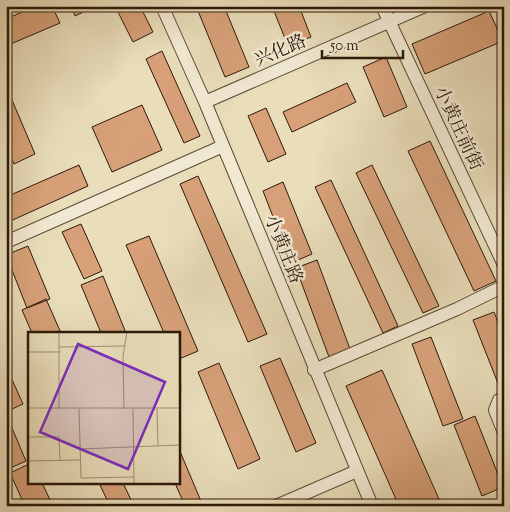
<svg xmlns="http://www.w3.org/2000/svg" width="510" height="512" font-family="'Sorts Mill Goudy','Noto Serif SC',serif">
	<rect width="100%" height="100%" fill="#e9ddba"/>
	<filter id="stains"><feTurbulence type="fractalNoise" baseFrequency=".004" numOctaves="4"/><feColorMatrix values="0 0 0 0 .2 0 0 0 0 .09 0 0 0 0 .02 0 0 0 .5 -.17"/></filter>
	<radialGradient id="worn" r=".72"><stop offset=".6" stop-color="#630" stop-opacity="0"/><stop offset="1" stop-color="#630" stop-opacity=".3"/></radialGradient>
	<!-- building -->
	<path fill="#d7a078" stroke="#2c1909" d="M36,6H52L60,23L6,46V19Z
		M71,6H96L75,16Z
		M115,6H140L153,32L133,42Z
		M196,6H224L249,67L225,77Z
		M272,6H299L311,37L288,46Z
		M489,11L503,41L425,74L412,44Z
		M162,51L200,136L184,143L146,59Z
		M386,57L407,107L384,117L363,67Z
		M347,83L356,102L292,132L283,112Z
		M6,86L35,154L14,164L6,145Z
		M142,105L162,150L112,172L92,127Z
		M266,108L286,154L268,162L248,116Z
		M430,141L496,281L474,291L408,151Z
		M79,165L88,186L6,223V197Z
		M372,165L439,306L423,313L356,173Z
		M198,176L267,334L248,342L180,184Z
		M331,180L398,326L383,333L315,187Z
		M283,182L312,254L291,263L263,191Z
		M81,224L102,271L84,279L62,232Z
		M149,236L198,351L179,359V333H164L126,245Z
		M28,246L50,299L27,308L6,255Z
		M317,260L350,349L329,357L296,268Z
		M103,276L126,333H101L81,285Z
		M46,299L61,333H32L22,310Z
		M494,312L504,337V390L501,391L473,320Z
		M431,337L463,419L443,426L412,344Z
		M280,358L316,443L296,452L260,366Z
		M219,363L260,459L238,469L198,372Z
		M6,366L23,404L10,410L6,402Z
		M382,370L442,506H399L346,386Z
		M6,414L26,461L6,470Z
		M475,416L503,487L482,496L454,425Z
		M179,449L203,506H185L175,483H179Z
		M29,464V483H42L53,506H25L10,473Z
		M99,483H123L134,506H110Z"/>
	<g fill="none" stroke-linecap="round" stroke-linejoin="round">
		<!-- street casing -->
		<g stroke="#5b4a35" stroke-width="14">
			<path id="street" d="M162,6L205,102L372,506
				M382,6L504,265
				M205,102L425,6
				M6,242L223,146
				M314,370L457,309L504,286
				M504,398L499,400L495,410L504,433
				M6,503L7,506
				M276,506L357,471"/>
		</g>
		<!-- street -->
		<use href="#street" stroke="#f1e9d2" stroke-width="12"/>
	</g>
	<g text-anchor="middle" stroke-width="5" stroke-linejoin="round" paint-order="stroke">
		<!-- street labels -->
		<g font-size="18" fill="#2c1909" stroke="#f1e9d2">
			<text transform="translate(280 50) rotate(-23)" y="6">兴化路</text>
			<text transform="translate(459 128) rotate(65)" y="6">小黄庄前街</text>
			<text transform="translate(284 249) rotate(68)" y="6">小黄庄路</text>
		</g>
	</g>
	<!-- overview -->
	<g transform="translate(28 332)">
		<rect width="152" height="152" fill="#e9ddba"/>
		<path fill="none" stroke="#9d8f73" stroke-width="1" d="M151,0L153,60M31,15L97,14M0,20H33M0,76H153M31,77V0M51,77L53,146L106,145M96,77L95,24L99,0M105,77L106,152M129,77L130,114M0,105H31L32,128M52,117L153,113M0,129L52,128"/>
		<path fill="#7b2cbf" fill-opacity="0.15" stroke="#7b2cbf" stroke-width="2.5" d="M50,12L137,50L100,137L12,100Z"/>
		<rect width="152" height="152" fill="none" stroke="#2c1909" stroke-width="2.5"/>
	</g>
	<!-- margin -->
	<rect width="510" height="512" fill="none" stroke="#e9ddba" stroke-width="25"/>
	<rect x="8" y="8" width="495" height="497" fill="none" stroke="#2c1909" stroke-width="2.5"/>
	<rect x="12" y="12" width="485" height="487" fill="none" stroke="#2c1909"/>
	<!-- scale -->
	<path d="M322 50v8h81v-8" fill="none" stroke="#2c1909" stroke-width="2.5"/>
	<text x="330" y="50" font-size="15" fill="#2c1909" stroke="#f1e9d2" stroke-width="4" paint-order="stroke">50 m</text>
	<rect width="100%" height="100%" filter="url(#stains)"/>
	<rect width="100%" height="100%" fill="url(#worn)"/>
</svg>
